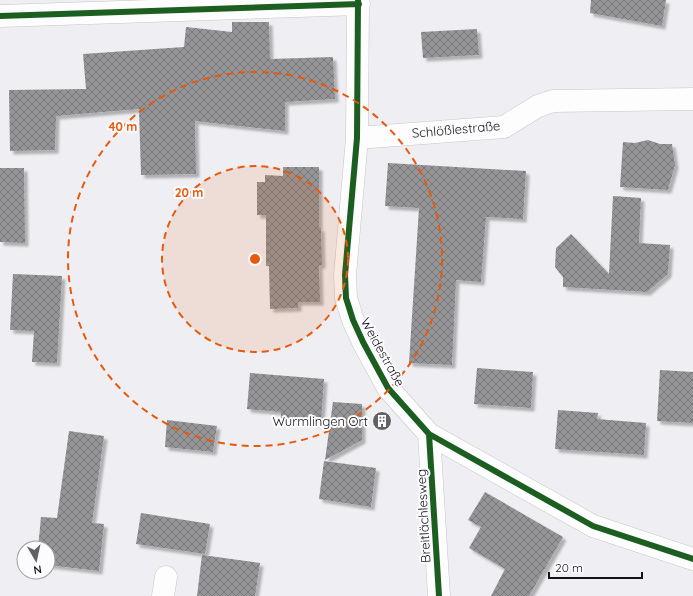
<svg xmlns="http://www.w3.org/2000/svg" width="693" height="596" font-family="Quicksand,sans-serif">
	<defs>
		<pattern id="building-cross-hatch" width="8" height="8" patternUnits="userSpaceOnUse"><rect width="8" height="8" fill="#959597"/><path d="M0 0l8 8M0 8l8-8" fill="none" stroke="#78787a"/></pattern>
		<filter id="shadow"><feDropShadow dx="3.5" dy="3.5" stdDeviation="1" flood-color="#0004"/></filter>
	</defs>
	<rect width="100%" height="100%" fill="#efeff3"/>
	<!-- building -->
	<path fill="url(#building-cross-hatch)" filter="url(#shadow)" d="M591,0H666L662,26L590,13Z
		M232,22H269L270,59L333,57L335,99L285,102V131L195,121L196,174L141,175L139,109L56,116L55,150L10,151L9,90L86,89L83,54L184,47L186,27L232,32Z
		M477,29L479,55L423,58L421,32Z
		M648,140L660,144H672L675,165L668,190L620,187L623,142L635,143Z
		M388,163L526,171L523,219L486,217L481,282L456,280L452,365L409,363L419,208L385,206Z
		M283,167H319V228H321L322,265H319L320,302H298V308L270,309L269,266H266V215H257V182H265V175L283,176Z
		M0,168H24L25,243L0,242Z
		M613,196L641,198L639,243L670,245L668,274L647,292L563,287V277L555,267L556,248L571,234L609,274Z
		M13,274L62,276L57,363L32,362L34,331L10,330Z
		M477,368L533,372L531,408L474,404Z
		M660,370L693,372V423L657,421Z
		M250,373L324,379L321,424L281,420V412L247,409Z
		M333,402L362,404V440L325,460Z
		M558,410L598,413L597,419L646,423L644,455L555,449Z
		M167,420L217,426L213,452L165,447Z
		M69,431L104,436L92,523L104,524L99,571L48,565V548H38L41,517L57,518Z
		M324,461L376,468L371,507L319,499Z
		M485,492L563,537L529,596H491L505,569L469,548L481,527L468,520Z
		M141,513L210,524L205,554L136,544Z
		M202,555L260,563L255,596H197Z"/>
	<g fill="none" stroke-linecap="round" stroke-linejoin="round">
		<!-- minor casing -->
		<g stroke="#c6c6c9" stroke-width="23">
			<path id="minor" d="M358,0L357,138L345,275L346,298L353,320L363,342L388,388L429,434L593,526L693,559
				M0,16L359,4
				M357,138L504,127L538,106L553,101L693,99
				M429,434L439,596
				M163,596L166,577"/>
		</g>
		<!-- minor -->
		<use href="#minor" stroke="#fdfdfd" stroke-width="22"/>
		<!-- cycleway casing -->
		<g stroke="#fcfbfe" stroke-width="8">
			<path id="cycleway" d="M358,0L357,138L345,275L346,298L353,320L363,342L388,388L429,434L593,526L693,559
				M0,16L359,4
				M429,434L439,596"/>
		</g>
		<!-- cycleway -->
		<use href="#cycleway" stroke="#1b5e20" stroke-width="6"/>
	</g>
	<!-- distance rings -->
	<circle cx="255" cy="259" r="93" fill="#e8590c" fill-opacity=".12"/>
	<g fill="none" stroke="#e8590c" stroke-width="2" stroke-dasharray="7 5">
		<circle cx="255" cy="259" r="93"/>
		<circle cx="255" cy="259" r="187"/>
	</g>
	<!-- icons -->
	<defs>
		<g id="building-disc" transform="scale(1)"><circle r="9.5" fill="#616163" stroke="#fcfbfe"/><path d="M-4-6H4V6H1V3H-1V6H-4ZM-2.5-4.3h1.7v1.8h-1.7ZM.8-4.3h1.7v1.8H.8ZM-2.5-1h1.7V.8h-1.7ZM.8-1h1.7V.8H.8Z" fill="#fff"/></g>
	</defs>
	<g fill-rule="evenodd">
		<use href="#building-disc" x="382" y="421"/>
	</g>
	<g text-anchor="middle" stroke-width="4" stroke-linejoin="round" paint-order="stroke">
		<!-- street labels -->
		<g font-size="13" fill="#141416" stroke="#fcfbfe">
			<text transform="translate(456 129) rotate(-5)" y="5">Schlößlestraße</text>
			<text transform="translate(383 352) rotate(61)" y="5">Weidestraße</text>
			<text transform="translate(423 516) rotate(-93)" y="5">Breitlächlesweg</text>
		</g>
		<!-- poi labels -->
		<g font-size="13" fill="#141416" stroke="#fcfbfe" text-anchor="end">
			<text x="368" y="426">Wurmlingen Ort</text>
		</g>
	</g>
	<circle cx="255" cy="259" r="6" fill="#e8590c" stroke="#fcfbfe" stroke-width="2"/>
	<g font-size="12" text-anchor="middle" font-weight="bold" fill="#e8590c" stroke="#fcfbfe" stroke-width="4" stroke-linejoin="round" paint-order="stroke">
		<text x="123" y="131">40 m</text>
		<text x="189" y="197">20 m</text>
	</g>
	<!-- north arrow -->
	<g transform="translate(36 560) rotate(171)"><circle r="19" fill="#fcfbfe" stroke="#9f9fa1"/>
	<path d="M0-3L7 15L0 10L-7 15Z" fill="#616163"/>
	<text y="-6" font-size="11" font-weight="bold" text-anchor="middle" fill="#141416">N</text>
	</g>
	<!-- scale -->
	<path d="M549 572v6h93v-6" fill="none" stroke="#141416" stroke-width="2"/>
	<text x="555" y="572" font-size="12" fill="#141416" stroke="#fcfbfe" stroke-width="3" paint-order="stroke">20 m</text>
</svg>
